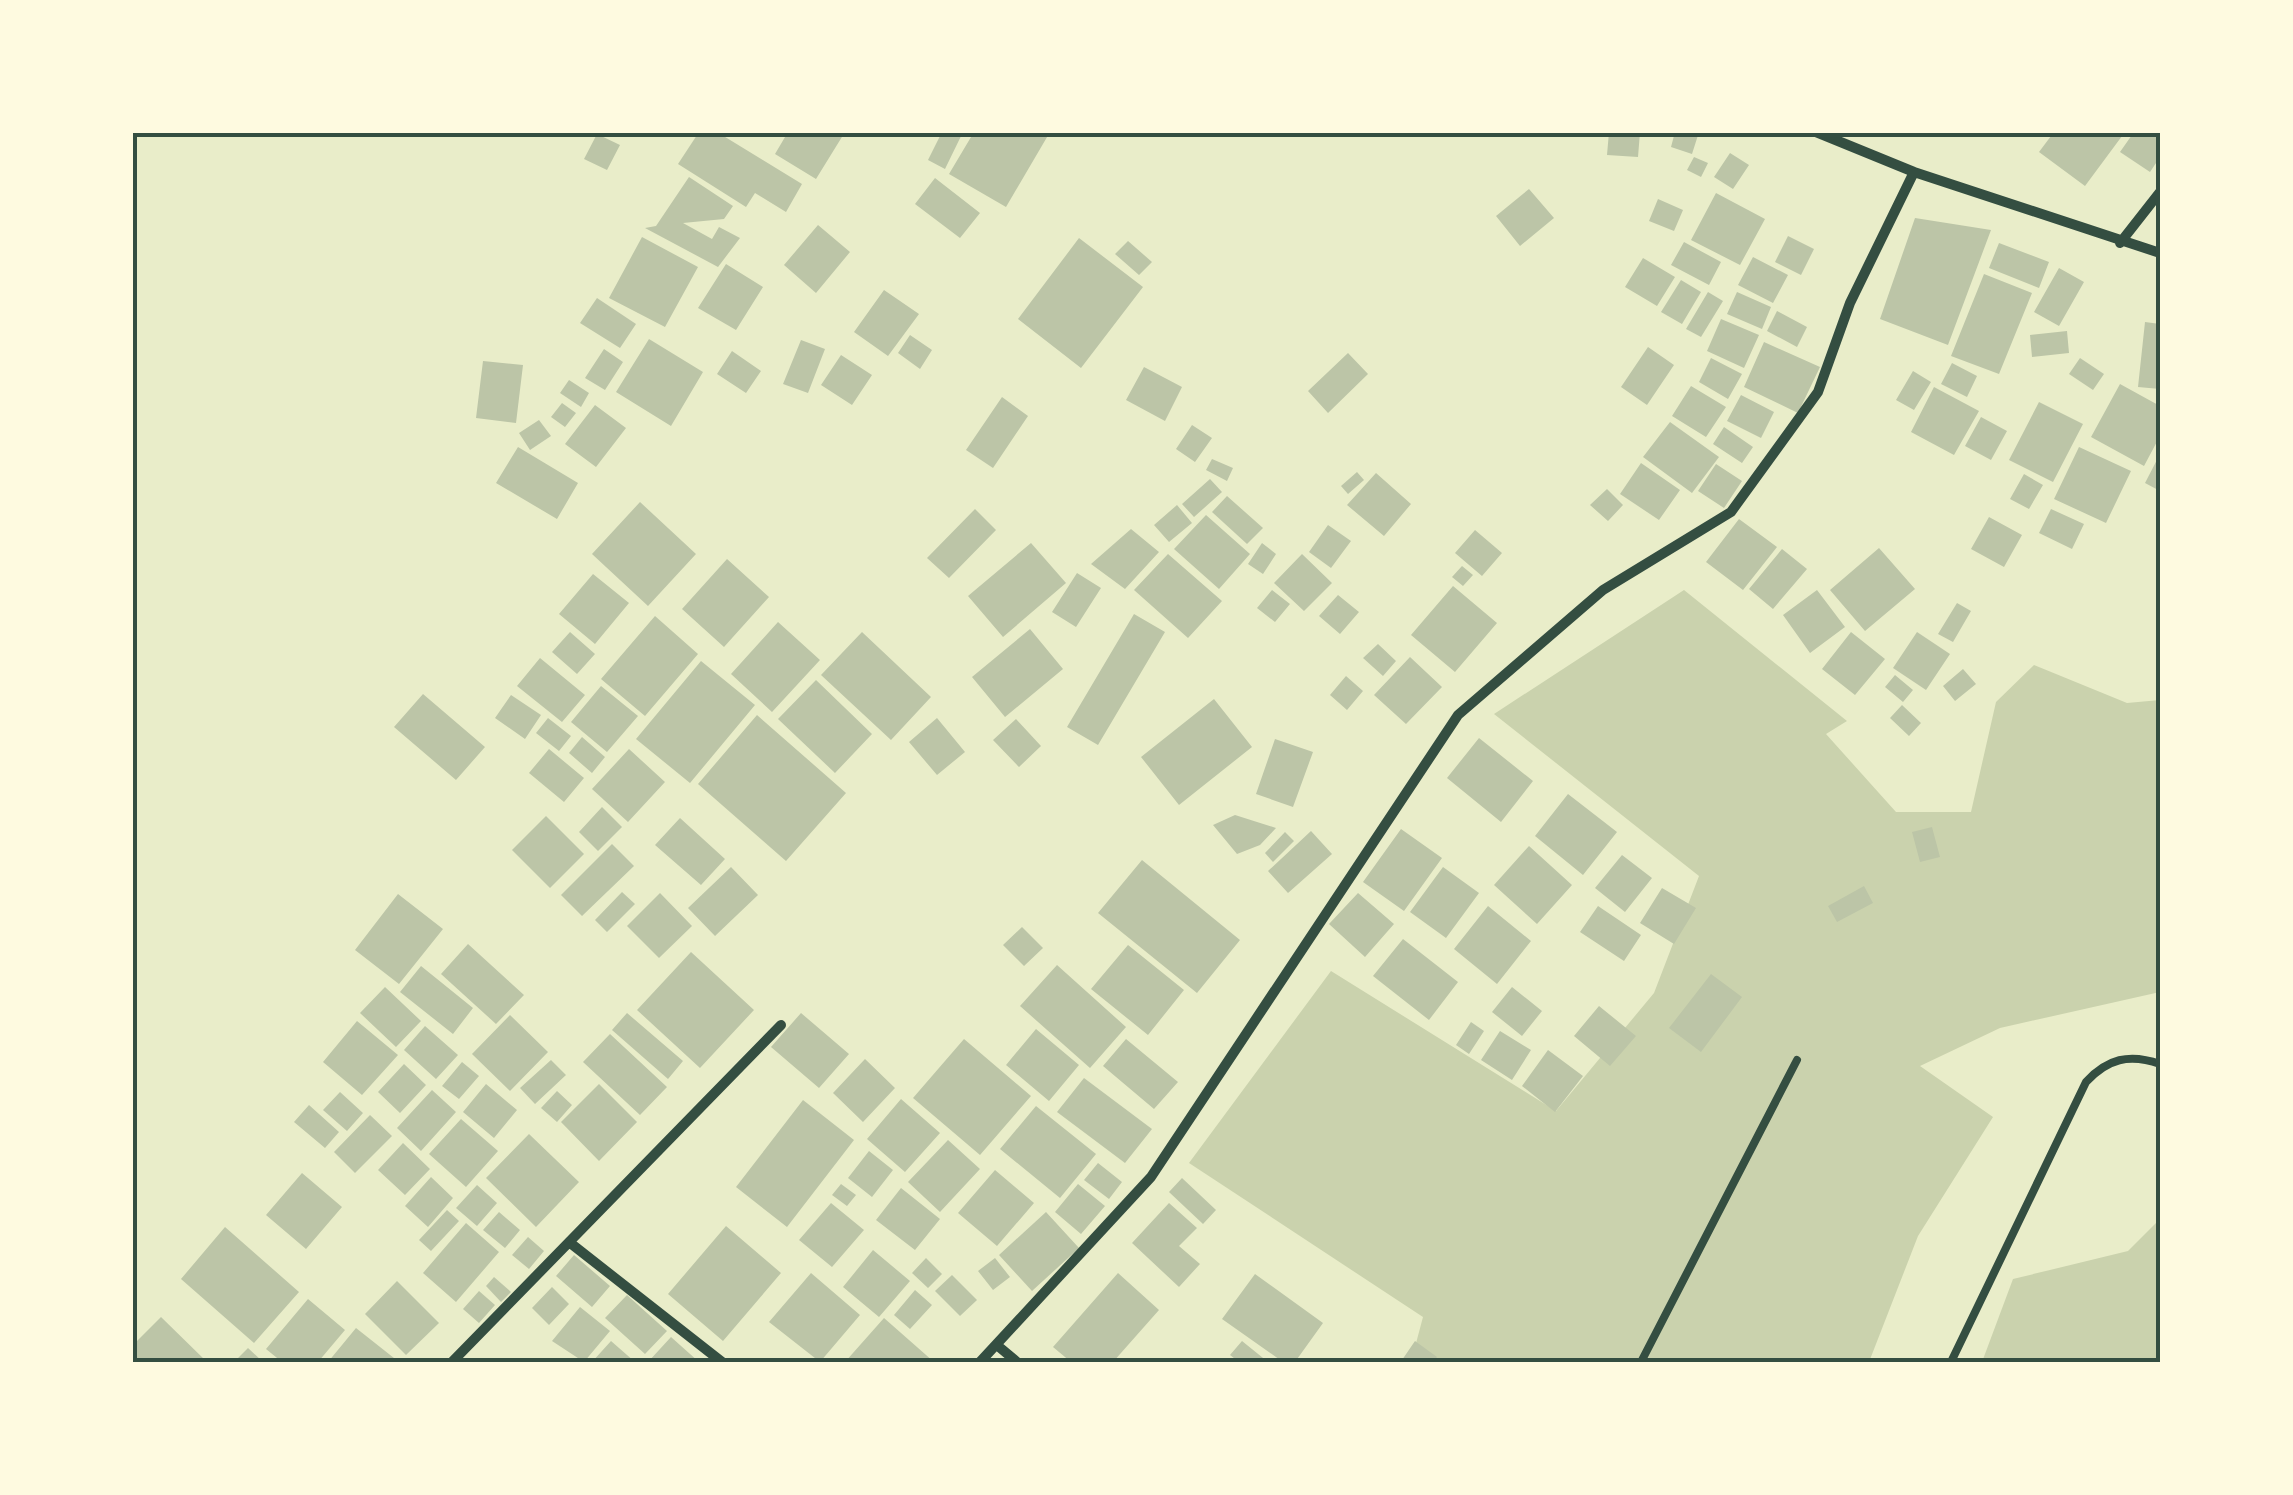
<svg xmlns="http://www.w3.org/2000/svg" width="2293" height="1495" font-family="Rubik,sans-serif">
	<rect width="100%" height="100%" fill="#e9edc9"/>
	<!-- green -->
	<path fill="#cad2ad" d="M1684,590L1847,721L1826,734L1896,812H1971L1996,702L2034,665L2127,703L2160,700V992L2000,1028L1920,1066L1993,1117L1918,1236L1869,1362H1411L1423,1317L1189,1163L1331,971L1556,1111L1654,993L1699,876L1494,714Z
		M2160,1219V1362H1982L2013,1279L2128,1251Z"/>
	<!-- building -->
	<path fill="#bcc5a7" d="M699,132H717L802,184L786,212L755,193L746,207L678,164Z
		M788,132H845L816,179L775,154Z
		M942,132H963L945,169L928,160Z
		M974,132H1050L1006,207L949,174Z
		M1609,132H1640L1638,157L1607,155Z
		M1675,132H1699L1692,154L1671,147Z
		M2054,132H2125L2085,186L2039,152Z
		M2134,132H2160V157L2150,172L2120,152Z
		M597,134L620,145L607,170L584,159Z
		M1730,153L1749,165L1733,189L1714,177Z
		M1694,157L1708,163L1701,177L1687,170Z
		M689,177L733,206L724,219L683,223L712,239L719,227L740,238L718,267L645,228L656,226Z
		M935,178L980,213L960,238L915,204Z
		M1529,189L1554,218L1520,246L1496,216Z
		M1716,193L1765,219L1740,265L1691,240Z
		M1658,199L1683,210L1674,231L1649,221Z
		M1915,218L1991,230L1948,345L1880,319Z
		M818,225L850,252L816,293L784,265Z
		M1788,236L1814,249L1801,275L1775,262Z
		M642,237L698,267L665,327L609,298Z
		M1079,238L1143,287L1081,368L1018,319Z
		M1128,241L1152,262L1139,275L1115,254Z
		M1684,242L1721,262L1709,285L1671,265Z
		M1999,243L2049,262L2039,288L1989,268Z
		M1753,257L1788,275L1773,303L1738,285Z
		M1643,258L1675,277L1657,306L1625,287Z
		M726,264L763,287L736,330L698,308Z
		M2059,268L2084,282L2059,326L2034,312Z
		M1984,274L2032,293L1999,374L1951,356Z
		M1681,280L1701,292L1682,324L1661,312Z
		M884,290L919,314L888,356L854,332Z
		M1708,292L1723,301L1701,337L1686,329Z
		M1737,292L1771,307L1762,329L1727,314Z
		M597,298L636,324L620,348L580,323Z
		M1777,311L1807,327L1797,347L1767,331Z
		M1721,319L1759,335L1744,368L1707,351Z
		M2145,322L2160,324V389L2138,387Z
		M2067,331L2069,353L2032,357L2030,335Z
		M910,335L932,350L920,369L898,353Z
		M649,339L703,372L671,426L616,392Z
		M801,340L825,349L808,393L783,384Z
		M1764,342L1820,367L1798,413L1744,387Z
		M1648,347L1674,365L1647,405L1621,387Z
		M604,349L623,362L605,390L585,378Z
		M732,351L761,371L746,393L717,374Z
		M1348,353L1368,374L1328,413L1308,391Z
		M841,355L872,375L852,405L821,385Z
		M1711,358L1742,374L1728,399L1699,382Z
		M2080,358L2104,374L2093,390L2069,374Z
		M483,361L523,365L516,423L476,418Z
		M1952,363L1977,376L1967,397L1941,384Z
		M1144,367L1182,387L1165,421L1126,400Z
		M1913,371L1931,382L1914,410L1896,400Z
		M569,380L589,393L581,407L560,393Z
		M2120,384L2160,406V436L2144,466L2091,437Z
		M1691,386L1726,407L1706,437L1672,416Z
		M1934,387L1979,411L1954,455L1911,432Z
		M1741,395L1774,412L1761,438L1727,421Z
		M1002,397L1028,416L993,468L966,450Z
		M2039,402L2083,424L2053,482L2009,460Z
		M562,403L576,413L565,427L551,417Z
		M595,405L626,428L596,467L565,444Z
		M1981,417L2007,431L1991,460L1965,446Z
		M539,420L551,436L530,450L519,433Z
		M1670,422L1719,457L1692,493L1643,457Z
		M1192,425L1212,438L1195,462L1176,449Z
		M1724,427L1753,447L1742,463L1713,444Z
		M518,447L578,483L557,519L496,483Z
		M2079,447L2131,471L2106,523L2054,499Z
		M2160,454V491L2145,483Z
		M1212,459L1233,468L1227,481L1206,470Z
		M1641,463L1680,490L1659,520L1620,494Z
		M1716,464L1742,481L1724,508L1698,491Z
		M1357,472L1364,480L1348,494L1341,486Z
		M1376,473L1411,504L1384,536L1347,505Z
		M2024,474L2043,485L2029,509L2010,499Z
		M1210,479L1222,492L1194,517L1182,504Z
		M1607,489L1623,505L1608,521L1590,505Z
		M1227,496L1263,528L1247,544L1212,512Z
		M640,502L696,554L648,606L592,554Z
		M1177,505L1192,523L1169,542L1154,525Z
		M975,509L996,530L949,578L927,558Z
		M2051,509L2084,524L2072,549L2039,533Z
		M1206,515L1250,554L1219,589L1174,549Z
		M1989,517L2022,535L2004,567L1971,549Z
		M1739,519L1777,547L1743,590L1706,562Z
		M1328,525L1351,541L1331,568L1309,552Z
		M1131,529L1159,552L1125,589L1091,564Z
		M1475,530L1502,553L1482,576L1455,553Z
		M1031,543L1066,583L1003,637L968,596Z
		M1262,543L1276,554L1263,574L1248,564Z
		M1879,548L1915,589L1865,631L1830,590Z
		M1782,549L1807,569L1773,609L1749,589Z
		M1168,554L1222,601L1188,638L1134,590Z
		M1302,554L1332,583L1304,611L1274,583Z
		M727,559L769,597L724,647L682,609Z
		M1462,566L1473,575L1463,586L1452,577Z
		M1077,573L1101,588L1076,627L1052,612Z
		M593,574L629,603L595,644L559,614Z
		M1453,586L1497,623L1455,672L1411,635Z
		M1272,590L1290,604L1275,622L1257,608Z
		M1817,590L1845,627L1810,653L1783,615Z
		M1338,595L1359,612L1340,634L1319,616Z
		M1957,603L1971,611L1953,642L1938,634Z
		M1134,614L1165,632L1098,745L1067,727Z
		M655,616L698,654L645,716L601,679Z
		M778,622L820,660L772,712L731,674Z
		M1030,629L1063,669L1005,717L972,677Z
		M570,632L595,654L577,674L552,652Z
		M862,632L931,697L891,740L821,675Z
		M1851,632L1885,659L1855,695L1822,669Z
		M1917,632L1950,654L1926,690L1893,668Z
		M1378,644L1396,661L1383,676L1363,658Z
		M1410,657L1442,687L1406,724L1374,695Z
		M540,658L585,695L562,722L517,686Z
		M701,661L755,705L690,783L636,739Z
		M1963,669L1976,684L1955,701L1943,686Z
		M1895,675L1913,690L1903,702L1885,687Z
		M1346,676L1363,691L1347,710L1330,695Z
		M816,680L872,734L835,773L778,719Z
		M601,686L638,716L607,752L571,722Z
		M423,694L485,747L456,780L394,727Z
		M511,695L541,715L525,739L495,718Z
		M1214,699L1252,747L1179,805L1141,757Z
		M1902,705L1921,723L1909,736L1890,718Z
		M757,715L846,793L786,861L698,784Z
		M548,718L571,736L559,751L536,733Z
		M937,718L965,752L937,775L909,742Z
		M1016,719L1041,746L1019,767L993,740Z
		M582,737L605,757L592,773L569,753Z
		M1479,738L1533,781L1501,822L1447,778Z
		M1275,739L1313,752L1293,807L1256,794Z
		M549,749L584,778L564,802L529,773Z
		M629,749L665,782L628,822L592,789Z
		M1568,794L1617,832L1583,875L1535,836Z
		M602,807L622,827L598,851L579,832Z
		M1235,815L1276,828L1260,845L1237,854L1213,825Z
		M546,816L584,854L550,888L512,850Z
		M680,818L725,859L701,885L655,845Z
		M1932,827L1940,857L1920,862L1912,832Z
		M1401,829L1442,858L1404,911L1363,882Z
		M1311,831L1332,854L1288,893L1268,871Z
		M1285,832L1294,841L1273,862L1265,853Z
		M612,844L634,866L582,916L561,895Z
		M1529,846L1572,885L1537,924L1494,885Z
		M1622,855L1652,878L1625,912L1595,888Z
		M1142,860L1240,940L1197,993L1098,913Z
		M731,867L758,895L715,936L688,908Z
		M1443,867L1479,893L1446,938L1410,912Z
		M1864,886L1873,903L1837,922L1828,906Z
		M1662,888L1696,908L1674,944L1640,923Z
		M622,892L635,904L607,932L595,920Z
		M660,893L692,926L659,958L627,926Z
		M1358,893L1394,924L1365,957L1329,924Z
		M398,894L443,929L399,984L355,950Z
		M1488,906L1531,941L1497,984L1454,949Z
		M1598,906L1641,935L1624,961L1580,932Z
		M1022,927L1043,948L1024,966L1003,945Z
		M1403,939L1458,982L1429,1020L1373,976Z
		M468,944L524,995L496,1024L441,974Z
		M1128,945L1184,990L1148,1035L1091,989Z
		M691,952L754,1010L700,1068L637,1010Z
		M1057,965L1126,1027L1090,1068L1020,1006Z
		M421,966L473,1008L453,1034L400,992Z
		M1711,974L1742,997L1701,1052L1669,1028Z
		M385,987L421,1021L396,1047L360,1013Z
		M1512,987L1542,1011L1522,1036L1492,1012Z
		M1599,1006L1636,1036L1610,1066L1574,1036Z
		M627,1013L683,1061L668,1079L612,1030Z
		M801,1013L849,1054L819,1088L771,1047Z
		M510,1015L548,1052L510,1091L472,1054Z
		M357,1021L398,1055L362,1095L323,1062Z
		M1471,1022L1484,1031L1469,1054L1456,1045Z
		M425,1026L458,1055L436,1079L404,1050Z
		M1036,1029L1079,1065L1049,1101L1006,1065Z
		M1500,1031L1531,1050L1512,1080L1481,1060Z
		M610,1034L667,1087L640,1115L583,1062Z
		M964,1039L1031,1096L980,1155L913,1098Z
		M1126,1039L1178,1082L1154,1109L1103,1066Z
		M1548,1050L1583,1076L1555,1112L1522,1086Z
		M865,1059L895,1088L863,1122L833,1093Z
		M551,1060L566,1075L535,1104L520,1088Z
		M462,1062L479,1076L459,1099L442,1086Z
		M404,1064L426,1085L400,1113L378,1092Z
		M1084,1078L1152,1129L1125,1163L1057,1112Z
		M486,1084L517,1110L494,1138L463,1112Z
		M599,1084L637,1122L599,1161L561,1122Z
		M432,1090L456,1112L421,1151L397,1128Z
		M557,1091L572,1105L557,1122L541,1108Z
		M340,1092L363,1113L347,1131L323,1110Z
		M901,1099L940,1133L905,1172L867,1139Z
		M803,1100L854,1140L787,1227L736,1187Z
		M309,1105L339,1132L325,1148L294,1122Z
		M1036,1106L1096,1154L1060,1198L1000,1149Z
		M370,1115L392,1136L355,1173L334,1152Z
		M461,1119L498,1151L466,1187L429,1154Z
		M529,1134L579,1182L536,1227L486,1178Z
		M948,1140L980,1169L940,1212L908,1182Z
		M403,1143L430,1169L405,1195L378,1170Z
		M869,1151L893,1170L872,1197L848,1178Z
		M1098,1163L1122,1182L1109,1199L1084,1180Z
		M995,1170L1034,1203L997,1246L958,1213Z
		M302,1173L342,1207L306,1249L266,1215Z
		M431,1177L453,1198L428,1227L405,1206Z
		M1182,1178L1216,1210L1203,1224L1169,1192Z
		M841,1184L856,1195L847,1206L832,1195Z
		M1078,1184L1105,1206L1081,1234L1055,1212Z
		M477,1185L497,1203L477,1226L456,1208Z
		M901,1188L940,1219L915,1250L876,1220Z
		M831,1203L864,1230L832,1267L799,1240Z
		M1169,1203L1197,1228L1179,1246L1200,1264L1179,1287L1132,1243Z
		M447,1210L459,1221L431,1251L419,1240Z
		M499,1212L520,1230L505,1248L483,1230Z
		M1046,1212L1079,1248L1032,1291L999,1255Z
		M466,1223L499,1252L456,1302L423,1273Z
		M726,1226L781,1273L723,1341L668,1294Z
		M225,1227L299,1292L254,1343L181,1279Z
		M528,1237L544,1251L529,1269L512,1255Z
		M873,1250L910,1281L879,1317L843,1287Z
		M574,1255L610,1286L592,1307L556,1276Z
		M926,1258L942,1274L928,1288L912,1273Z
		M995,1258L1010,1277L993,1290L978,1271Z
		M811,1273L860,1315L820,1362L769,1322Z
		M1118,1273L1159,1310L1113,1362H1071L1053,1347Z
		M1255,1274L1323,1323L1295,1362H1283L1222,1319Z
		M952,1275L977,1300L960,1316L935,1291Z
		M494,1277L511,1292L501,1302L486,1286Z
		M397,1281L439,1323L406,1355L365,1314Z
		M552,1287L569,1304L549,1325L532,1308Z
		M915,1290L932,1305L910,1329L894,1315Z
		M479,1291L495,1305L479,1323L463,1309Z
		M627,1295L667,1331L645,1354L605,1318Z
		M308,1299L345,1330L318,1362H282L266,1349Z
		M580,1307L610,1331L584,1362L552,1341Z
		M161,1317L207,1362H132V1346Z
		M884,1318L934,1362H845Z
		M356,1328L399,1362H328Z
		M671,1337L699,1362H648Z
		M611,1341L635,1362H592Z
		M1242,1341L1268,1362H1239L1230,1355Z
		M1415,1341L1437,1357L1433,1362L1402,1360Z
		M248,1348L263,1362H234Z"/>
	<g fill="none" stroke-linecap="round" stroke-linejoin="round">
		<!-- service -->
		<path stroke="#344e41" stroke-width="8" d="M1641,1362L1797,1060
			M1951,1362L2086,1082C2107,1059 2129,1053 2160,1064"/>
		<!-- minor -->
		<path stroke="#344e41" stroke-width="10" d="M1816,132L1914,172L2160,253
			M2120,243L2160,192
			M569,1242L722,1362
			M998,1346L1017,1362
			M452,1362L781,1025
			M980,1362L1151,1177L1458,715L1603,590L1731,512L1818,392L1850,303L1914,172"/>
	</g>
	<!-- border -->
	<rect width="2293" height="1495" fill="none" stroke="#fefae0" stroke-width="270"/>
	<rect x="135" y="135" width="2023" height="1225" fill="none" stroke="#344e41" stroke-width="4"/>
</svg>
